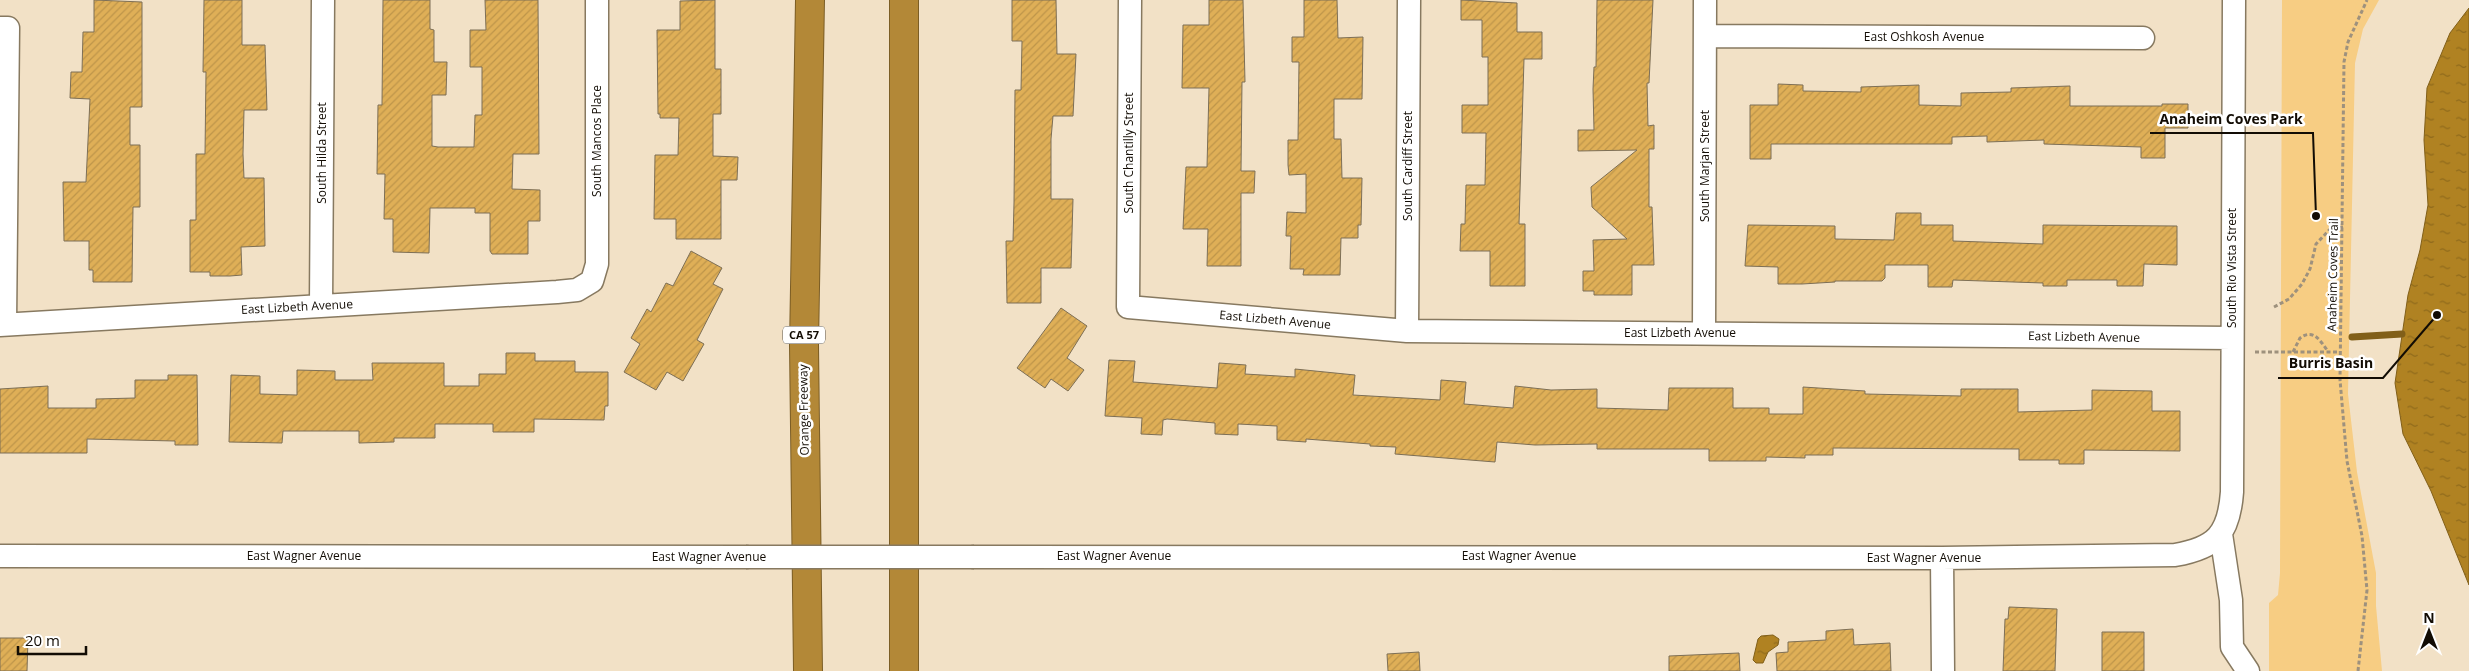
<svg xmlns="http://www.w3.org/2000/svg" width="2469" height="671" font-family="'Open Sans',sans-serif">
	<defs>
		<pattern id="water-ripples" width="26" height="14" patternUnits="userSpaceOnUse" patternTransform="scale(1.25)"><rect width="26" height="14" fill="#b08222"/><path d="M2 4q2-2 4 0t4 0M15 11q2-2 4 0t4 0" fill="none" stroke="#8e691b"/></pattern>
		<pattern id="building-hatch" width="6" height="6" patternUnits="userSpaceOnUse" patternTransform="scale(1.25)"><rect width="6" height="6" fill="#dfaf57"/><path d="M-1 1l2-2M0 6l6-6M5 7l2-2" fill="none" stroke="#be954a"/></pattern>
	</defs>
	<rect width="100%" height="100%" fill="#f2e1c6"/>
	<!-- green -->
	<path fill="#f7cd83" d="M2282,0H2379L2363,29L2355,63L2348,394L2357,472L2376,573V606L2382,671H2269V603L2278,595L2280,573Z"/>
	<!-- water -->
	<path fill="url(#water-ripples)" stroke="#815f19" d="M2469,8V585L2431,491L2403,434L2395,383L2408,295L2420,250L2428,205L2424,140L2427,88L2450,33Z
		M1773,635L1779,639L1778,645L1768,652L1763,663H1756L1753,660L1758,639L1761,636Z"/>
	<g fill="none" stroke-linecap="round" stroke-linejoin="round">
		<!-- stream -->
		<path stroke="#815f19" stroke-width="7" d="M2352,337L2402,334"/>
	</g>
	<!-- building -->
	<path fill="url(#building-hatch)" stroke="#7d6f56" d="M94,0L142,2V107H130V145H140V207H133L132,282H93V270H89V241H64L63,182H86L90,99L70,98L71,72H82L83,32H94Z
		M204,0H242V45H265L267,110H244L243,154L244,178H264L265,246L241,247L242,275L230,276H210V272H190V220H196V154H205L206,72H203Z
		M383,0H430V29L434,30V62H447L446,95H432V146L438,147H474L475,115H482V67H470V30H486L485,0H538L539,154H513L512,189L540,190V221H528V254H492L490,251V213H475V208H430L429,253L393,252V219H384L385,174H377L378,105H382Z
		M715,0V69H721V114H713V156L738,157L737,180H721V239H676V219H654L655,155H678L679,118H660V114H658L657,30H680V1Z
		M1012,0H1056L1057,54H1076L1073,116H1053L1051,139V199H1073L1071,268H1041V303H1007L1006,241H1013L1014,203L1015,90H1021L1022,41H1012Z
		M1209,0H1243L1245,82H1242L1241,171H1255L1254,193H1241V266H1207L1208,229H1183L1186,167H1207L1209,88H1182L1183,25H1209Z
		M1304,0H1337L1338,38L1363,37L1362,99H1334V139H1341L1342,178H1362L1361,225H1358V238H1341L1340,275H1303L1304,269H1290L1291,236H1286L1287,212L1306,213V174L1289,175L1288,165V140H1298L1299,62H1292V37H1304Z
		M1461,0L1517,3V32H1542V59H1524L1519,224H1525V286H1490V251H1460L1461,224H1465L1466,185H1485L1486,133H1462V105H1488V57H1482V20H1461Z
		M1597,0H1653L1649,83H1647L1648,126L1654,125V149H1649V207H1652L1654,265H1632V295H1594V291H1583V271H1594L1593,240L1627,239L1592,207L1591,187L1637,150L1578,151V130H1594L1593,89L1594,67H1596Z
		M1778,84L1803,85V91L1861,92V87L1919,85V105L1961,106V93L2011,92V88L2070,86V106H2162V104H2188V128H2165V158H2141V147L2044,144V140L1987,142V136L1952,137V144H1771V159H1750V105H1778Z
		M1896,213H1921V225H1953V241L2043,244V225L2177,226V265L2144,264L2143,286H2117V280H2067V286H2043V283L1953,280L1952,287H1928V265H1885V278L1882,281H1835V282L1802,284H1778V267L1745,266L1748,225L1835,226V239L1894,240Z
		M691,251L722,268L713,284L723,289L697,340L704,344L683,381L667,372L656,390L624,372L640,344L631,338L647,309L651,312L666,283L673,286Z
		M1061,308L1087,326L1067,358L1084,370L1068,391L1051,379L1045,388L1017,368Z
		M506,353H535V361H575V372H608V406H605L604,420L534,419V432H493V424H435V438H394V442L359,443V431H283L282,443L229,442L231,375L260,376V394L297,395V370L335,371V380H373L372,363H444V386H479V374H506Z
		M1109,360L1135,361L1133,382L1217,388L1219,363L1246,365L1245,374L1295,377V369L1355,375L1353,395L1440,400L1441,380L1466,382L1464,404L1513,408L1515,386L1551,390L1597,389V408L1668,410L1669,388H1733V408H1769V414H1803V387L1865,391V394L1961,396V389H2018V412L2092,410V390L2152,391V411H2180V451L2084,450V464H2059V460H2019V449L1833,448V455H1805V458L1766,457V461H1709V449H1597V444L1535,445L1497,442L1495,462L1395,454L1396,447L1370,446V444L1306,439V442L1277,440V426L1238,424V435L1215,434V423L1167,419L1163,420L1162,435L1141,434L1142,418L1105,416Z
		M168,375H197L198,445H175V441L87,439V453H0V389L48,386V408H96V399L135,398V380H168Z
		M2009,607L2057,609L2055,671H2003L2005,619H2008Z
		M1853,629L1854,645L1890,643L1891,671H1777L1776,653L1788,652V642L1826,640V631Z
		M2102,632H2144V671H2102Z
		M0,638H28L27,671H0Z
		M1419,652L1420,671H1388L1387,654Z
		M1739,653L1740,671H1669V656Z"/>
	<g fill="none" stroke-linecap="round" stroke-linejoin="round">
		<!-- minor casing -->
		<g stroke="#877960" stroke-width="25">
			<path id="minor" d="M1130,0L1128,307L1407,331L2232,338
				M0,28H8L5,324
				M1705,36L2143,38
				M321,306L323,0
				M0,325L557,292L577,290L592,281L597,264V0
				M1407,331L1409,0
				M1704,333L1705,0
				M2221,534L2231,600L2232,647L2248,671
				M0,556L746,557
				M974,557L1942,558L2175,555C2216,548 2229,534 2232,492L2234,0
				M1942,558L1943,671"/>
		</g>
		<!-- highway casing -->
		<g stroke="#7b5d25" stroke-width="30">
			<path id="highway" d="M904,0V671
				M808,671L804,345L810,0"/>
		</g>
		<!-- path -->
		<path stroke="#9e917d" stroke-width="3" stroke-dasharray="4 2.5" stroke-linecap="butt" d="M2274,307L2289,299L2302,284L2310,269L2316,244L2331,228L2343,227
			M2255,352H2339
			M2293,352L2300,338C2314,328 2320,341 2328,351
			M2358,671L2367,590L2362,536L2347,461L2340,380L2344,62L2348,42L2367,0"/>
		<!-- minor -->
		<use href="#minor" stroke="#fff" stroke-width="22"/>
		<!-- highway -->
		<use href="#highway" stroke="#b38837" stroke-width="28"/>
		<!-- minor-bridge casing -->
		<g stroke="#877960" stroke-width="25" stroke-linecap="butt">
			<path id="minor-bridge" d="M746,557H974"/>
		</g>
		<!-- minor-bridge -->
		<use href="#minor-bridge" stroke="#fff" stroke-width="22"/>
	</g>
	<g text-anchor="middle" stroke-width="5" stroke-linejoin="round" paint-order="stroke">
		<!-- shield labels -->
		<rect fill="#fff" stroke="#59554f" stroke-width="1" x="783" y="326.5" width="42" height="17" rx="4"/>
		<g font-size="11" font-weight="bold" fill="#120c04">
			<text x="804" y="339">CA 57</text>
		</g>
		<!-- street labels -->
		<g font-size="12" fill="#120c04" stroke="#fff">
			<text x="1924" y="41">East Oshkosh Avenue</text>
			<text transform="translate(597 141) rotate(-90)" y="4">South Mancos Place</text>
			<text transform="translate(322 153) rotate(-90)" y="4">South Hilda Street</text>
			<text transform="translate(1129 153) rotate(-90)" y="4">South Chantilly Street</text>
			<text transform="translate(1408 166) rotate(-90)" y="4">South Cardiff Street</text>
			<text transform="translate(1705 166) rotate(-90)" y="4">South Marjan Street</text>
			<text transform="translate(2232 268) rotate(-90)" y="4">South Rio Vista Street</text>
			<text transform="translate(2333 275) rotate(-89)" y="4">Anaheim Coves Trail</text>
			<text transform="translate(297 307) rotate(-3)" y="4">East Lizbeth Avenue</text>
			<text transform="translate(1275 320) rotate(5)" y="4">East Lizbeth Avenue</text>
			<text x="1680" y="337">East Lizbeth Avenue</text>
			<text transform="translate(2084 337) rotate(1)" y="4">East Lizbeth Avenue</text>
			<text transform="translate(804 410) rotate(-91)" y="4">Orange Freeway</text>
			<text x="304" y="560">East Wagner Avenue</text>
			<text x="1114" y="560">East Wagner Avenue</text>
			<text x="1519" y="560">East Wagner Avenue</text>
			<text x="709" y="561">East Wagner Avenue</text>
			<text x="1924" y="562">East Wagner Avenue</text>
		</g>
	</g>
	<!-- callouts -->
	<path fill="none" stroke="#120c04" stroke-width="2" d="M2316 216L2313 133H2150M2437 315L2383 378H2278"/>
	<g fill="#120c04" stroke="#fff" stroke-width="2">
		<circle cx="2316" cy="216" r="5"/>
		<circle cx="2437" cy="315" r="5"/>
	</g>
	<g font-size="14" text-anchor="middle" font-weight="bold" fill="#120c04" stroke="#fff" stroke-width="5" stroke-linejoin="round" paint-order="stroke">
		<text x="2231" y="124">Anaheim Coves Park</text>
		<text x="2331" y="368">Burris Basin</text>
	</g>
	<!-- north arrow -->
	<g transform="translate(2429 631)" stroke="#ffffff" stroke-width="4" paint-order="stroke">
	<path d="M0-4L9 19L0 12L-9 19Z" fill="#120c04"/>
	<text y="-8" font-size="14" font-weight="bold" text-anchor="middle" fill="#120c04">N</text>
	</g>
	<!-- scale -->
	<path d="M18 646v8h68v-8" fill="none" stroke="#120c04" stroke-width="2.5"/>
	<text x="25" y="646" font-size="15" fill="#120c04" stroke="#ffffff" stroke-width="4" paint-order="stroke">20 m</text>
</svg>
